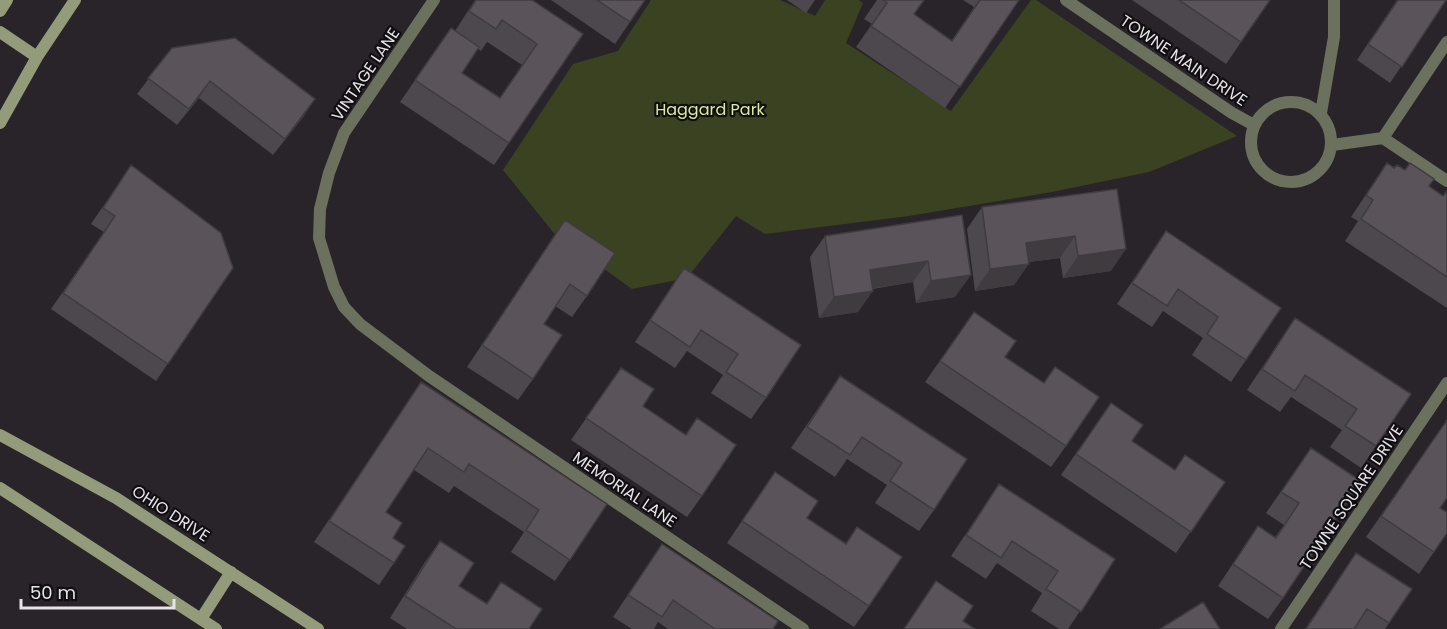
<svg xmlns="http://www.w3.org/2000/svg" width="1447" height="629" font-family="Poppins,sans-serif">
	<rect width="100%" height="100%" fill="#292429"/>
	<!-- green -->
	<path fill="#3b4222" d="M651,0H780L815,16L825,0H859L863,3L846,43L951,111L1031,0H1036L1237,136L1149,172L1052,192L909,216L765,234L736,216L687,278L632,289L553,232L503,170L573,64L618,51Z"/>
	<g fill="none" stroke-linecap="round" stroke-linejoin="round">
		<!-- street -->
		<path stroke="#6b715c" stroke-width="12" d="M434,0L344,133L329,173L320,209L319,238L334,287L344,307L360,324L429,376L803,629
			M1066,0L1232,113L1254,125
			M1251 142a40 40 0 1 1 80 0a40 40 0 1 1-80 0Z
			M1321,113L1334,37V0
			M1383,138L1447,42
			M1332,145L1383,138L1447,181
			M1281,629L1447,383"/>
		<!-- secondary -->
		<path stroke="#939b7a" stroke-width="12" d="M0,11L7,0
			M0,32L37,57
			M0,123L37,57L75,0
			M0,435L116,498L318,629
			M0,488L216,629
			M201,619L231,572"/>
	</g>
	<!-- wall -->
	<path fill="#4d484d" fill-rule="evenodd" d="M475,0H532L583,34L494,165L400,102L451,28L455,31ZM487,42L522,65L500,98L462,73L478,49L481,51Z
		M551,0H645L615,44Z
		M787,0H815L806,13Z
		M877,0H924L914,14L952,40L974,7L963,0H1019L945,108L856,47L872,24L864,19Z
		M1132,0H1270L1226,64Z
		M1397,0H1446L1390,83L1357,60Z
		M172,48L304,116L273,155L199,98L177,125L137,94Z
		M1387,163L1429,186L1443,196L1447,191V308L1345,241L1358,221L1351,217Z
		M131,165L233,268L156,381L51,309L104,232L91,224Z
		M1117,189L1111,271L1063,278L1060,258L1029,262L1014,285L975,291L967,229L982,207Z
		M962,215L955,297L916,303L913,282L873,289L858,312L819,318L810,257L825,236Z
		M565,220L587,296L572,317L555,306L544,324L533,379L518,400L467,367Z
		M1166,231L1246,360L1231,382L1192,355L1203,338L1163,311L1152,327L1117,304Z
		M684,268L766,398L751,419L711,393L723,375L687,351L675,368L635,342Z
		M974,312L1066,446L1051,467L925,382Z
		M1295,318L1411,394L1361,468L1330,447L1342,430L1291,397L1280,412L1247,390Z
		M621,368L643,406L702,496L687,517L571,440Z
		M840,376L934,510L919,531L875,503L887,485L847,459L835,477L791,448Z
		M421,382L607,504L555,581L511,552L524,532L454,486L449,493L414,470L386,512L393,538L394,563L379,585L314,542Z
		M1111,403L1132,441L1174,470L1225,482L1176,553L1061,475Z
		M1447,420L1440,508L1434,552L1419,574L1366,537Z
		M1311,448L1283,598L1268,619L1218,586L1258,526L1275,537L1284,525L1266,513Z
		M775,472L807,518L846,543L857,527L869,606L854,627L727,543Z
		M999,484L1115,559L1068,629H1059L1031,611L1042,593L997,563L986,579L951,556Z
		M440,541L459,586L487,603L501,582L529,629H407L390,618L425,562Z
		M662,544L773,629H668L658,622L654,629H632L613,617Z
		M1356,553L1412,589L1385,629H1305Z"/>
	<!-- shaded-wall -->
	<path fill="#3f3b3f" d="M210,81L199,98L177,125Z
		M315,99L304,116L273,155Z
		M1075,236L1060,258L1011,264L1026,243Z
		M1126,249L1111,271L1063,278L1078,256Z
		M928,261L913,282L855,291L870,270Z
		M1029,264L1014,285L975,291L990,269Z
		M971,275L955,297L916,303L931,281Z
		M873,291L858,312L819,318L834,297Z"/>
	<!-- building -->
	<path fill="#5a545a" stroke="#3f3b3f" stroke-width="1.5" d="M476,0H532L583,34L509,143L415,80L451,28L479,47L462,73L500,98L537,44L502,20L496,29L469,11Z
		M597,0H645L630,22Z
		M883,0H924L914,14L952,41L980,0H1019L960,87L871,26L887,3Z
		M1179,0H1270L1241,42Z
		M1398,0H1446L1402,67L1368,44Z
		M235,38L315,99L285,139L210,81L189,109L148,78L172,48Z
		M1387,163L1394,168L1397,165L1405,170L1410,163L1434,179L1429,186L1443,196L1447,191V277L1361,219L1373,200L1366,195Z
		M131,165L221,233L233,268L168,364L63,293L115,216L103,208Z
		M1117,189L1126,249L1078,256L1075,236L1026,243L1029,264L990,269L982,207Z
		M962,215L971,275L931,281L928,261L870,270L873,291L834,297L825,236Z
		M565,220L615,253L587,296L570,284L544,324L562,335L533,379L482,345Z
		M1166,231L1281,308L1246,360L1207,334L1218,317L1178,289L1167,306L1132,283Z
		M684,268L801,345L766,398L726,372L738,354L701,330L690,347L650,320Z
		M974,312L1016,341L1005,357L1044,383L1055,367L1099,397L1066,446L940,361Z
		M1295,318L1411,394L1376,446L1345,426L1357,409L1305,375L1295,391L1262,369Z
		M621,368L654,389L643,406L686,435L697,418L736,445L702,496L586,418Z
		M840,376L967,459L934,510L890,481L902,463L862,437L850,455L807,427Z
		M421,382L607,504L570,560L526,530L539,510L469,464L464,472L428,448L386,512L402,523L393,538L405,546L394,563L329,521Z
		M1111,403L1143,425L1132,441L1175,470L1185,455L1225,482L1191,532L1076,454Z
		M1447,420V498L1440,508L1447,512V533L1434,552L1381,516Z
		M1311,448L1361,481L1283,598L1233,564L1258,526L1276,538L1299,503L1281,492Z
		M775,472L818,501L807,518L846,544L857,527L902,557L869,606L742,521Z
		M999,484L1115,559L1081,612L1046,589L1058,571L1012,541L1001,558L966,535Z
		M440,541L474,563L459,586L487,604L501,582L542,609L529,629H456L405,596Z
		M662,544L778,621L773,629H715L673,600L662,617L628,595Z
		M1356,553L1412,589L1389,623L1367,609L1354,629H1306Z
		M936,581L973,606L963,621L975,629H904Z
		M1203,602L1220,629H1160Z"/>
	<g text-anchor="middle" stroke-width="4.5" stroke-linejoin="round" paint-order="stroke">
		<!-- street labels -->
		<g font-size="16" fill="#e7e4e8" stroke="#100e10">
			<text transform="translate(1184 60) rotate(34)" y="6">TOWNE MAIN DRIVE</text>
			<text transform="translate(365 74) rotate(-56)" y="6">VINTAGE LANE</text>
			<text transform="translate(625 489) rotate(34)" y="6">MEMORIAL LANE</text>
			<text transform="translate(1351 497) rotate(-56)" y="6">TOWNE SQUARE DRIVE</text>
			<text transform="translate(171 513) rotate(33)" y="6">OHIO DRIVE</text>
		</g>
		<!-- park labels -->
		<g font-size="16" fill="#d9eb9e" stroke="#100e10">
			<text x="710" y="115">Haggard Park</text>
		</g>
	</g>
	<!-- scale -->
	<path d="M21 599v9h153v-9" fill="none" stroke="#e7e4e8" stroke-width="3"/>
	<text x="30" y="599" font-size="18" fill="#e7e4e8" stroke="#100e10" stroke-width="4.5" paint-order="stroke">50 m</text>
</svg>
